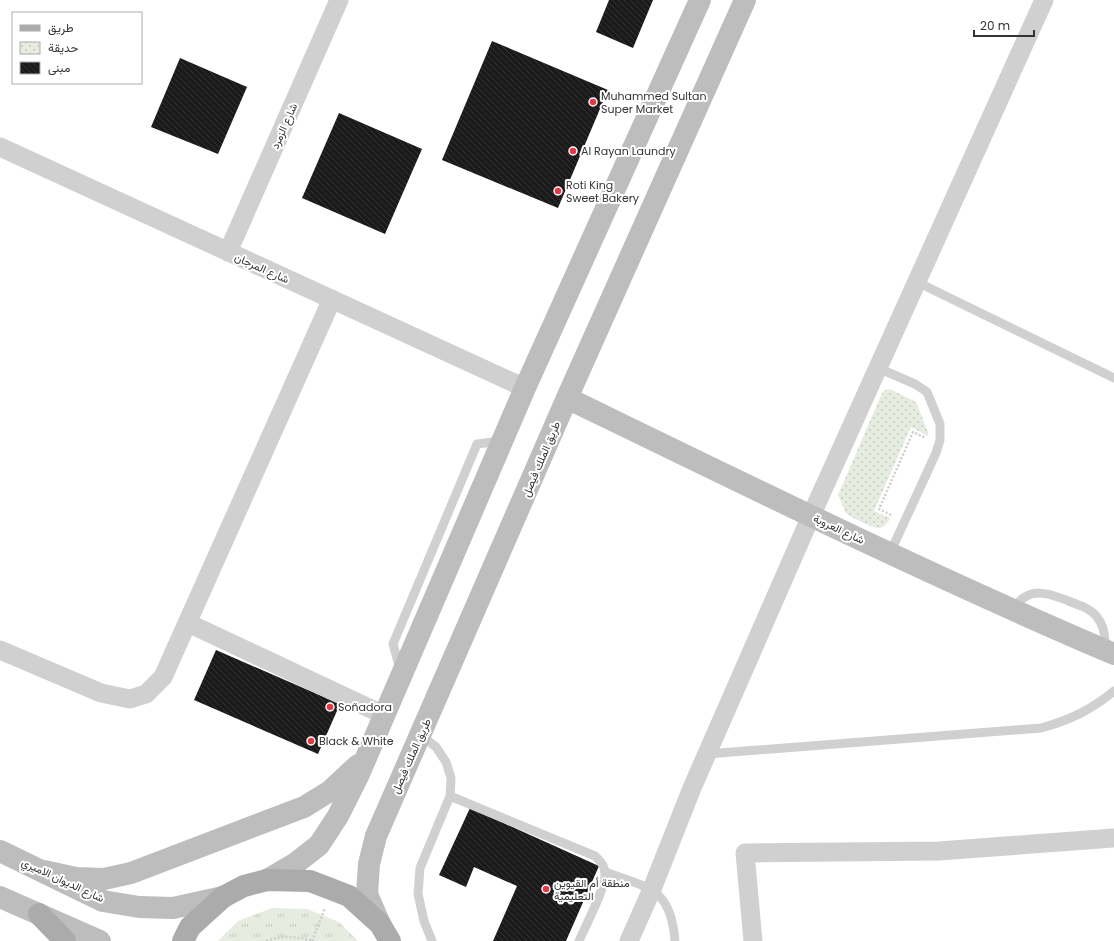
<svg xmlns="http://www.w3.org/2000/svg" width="1114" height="941" font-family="Poppins,Vazirmatn,sans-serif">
	<defs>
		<pattern id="grass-tufts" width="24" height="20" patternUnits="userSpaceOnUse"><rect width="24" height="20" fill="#e6ecdf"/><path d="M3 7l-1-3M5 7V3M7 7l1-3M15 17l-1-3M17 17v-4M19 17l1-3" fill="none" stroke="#c6cbc0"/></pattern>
		<pattern id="park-dots" width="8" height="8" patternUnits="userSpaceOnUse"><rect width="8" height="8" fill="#e6ecdf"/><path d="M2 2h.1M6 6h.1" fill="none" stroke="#c6cbc0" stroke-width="1.8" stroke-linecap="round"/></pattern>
		<pattern id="building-back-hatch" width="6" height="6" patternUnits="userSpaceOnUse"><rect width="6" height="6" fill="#1a1a1a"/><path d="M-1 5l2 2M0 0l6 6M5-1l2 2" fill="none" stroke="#333"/></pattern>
	</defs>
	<rect width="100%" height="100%" fill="#fff"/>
	<!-- grass -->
	<path fill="url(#grass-tufts)" d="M272,908L307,909L339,922L358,941H218L238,921Z"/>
	<!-- park -->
	<path fill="url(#park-dots)" d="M890,389L916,402L928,432V436L911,427L874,511L890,518C888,523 884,528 878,528C873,528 850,517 846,513C843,508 841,500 838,495L883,391Z"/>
	<!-- building -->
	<path fill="url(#building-back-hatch)" d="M609,0H653L633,48L596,32Z
		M492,41L608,90L558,208L442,160Z
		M180,58L247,87L218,154L151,127Z
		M339,113L422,149L385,234L302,198Z
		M216,650L340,704L318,754L194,700Z
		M470,808L599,866L566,941H493L517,886L474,867L466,887L439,875Z"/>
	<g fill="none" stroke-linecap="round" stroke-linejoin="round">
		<!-- path -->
		<path stroke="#cdcdcd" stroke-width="2.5" stroke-dasharray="2 2" stroke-linecap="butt" d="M891,515L879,509L913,432L926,438
			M266,941C283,935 294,936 312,941
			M312,941L325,908"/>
		<!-- lane -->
		<path stroke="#d0d0d0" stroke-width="9" d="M917,282L1114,378
			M878,368L915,384L927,392L940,424V440L936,453L890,553
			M1013,609C1029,585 1049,593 1071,602C1081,606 1091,609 1097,617C1105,627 1106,638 1104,650
			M400,669L393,644L477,444L501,441
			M421,735L436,747L446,762L451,778L450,796L420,868L418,894L424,921L432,941
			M707,754L1041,728C1070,720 1091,710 1114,691
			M450,796L595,856C601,861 605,866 605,874C606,887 585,927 579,941
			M605,872C649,888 671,888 675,941"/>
		<!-- street -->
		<path stroke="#d0d0d0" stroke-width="19" d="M0,147L525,388
			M228,252L339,0
			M188,623L384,715
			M0,650L101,693L130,699L146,694L163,677L332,299
			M629,941L652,889L692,788L811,516L1044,0
			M753,941L745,853L939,851L1114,838"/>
		<!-- secondary -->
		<path stroke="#bdbdbd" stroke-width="22" d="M567,398C748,486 929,575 1114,654
			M0,851L103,901L139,907L173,908L223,897
			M44,871L76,878L104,879L131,873L304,807L330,791L358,765
			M267,880L296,863L319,845L338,816L359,774L525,388L700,0
			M0,897L100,941
			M380,924L367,894L369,864L376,836L567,398L745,0"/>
		<!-- primary -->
		<path stroke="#ababab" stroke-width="22" d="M39,914L65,941
			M183,941L190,927L223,897L244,886L267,880L310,881L349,896L380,924L390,941"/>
	</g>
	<!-- markers -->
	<g fill="#e63946" stroke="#fff" stroke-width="1.5">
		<circle cx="593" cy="102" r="4"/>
		<circle cx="573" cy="151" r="4"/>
		<circle cx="558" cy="191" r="4"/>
		<circle cx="330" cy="707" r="4"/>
		<circle cx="311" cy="741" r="4"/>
		<circle cx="546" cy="889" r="4"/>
	</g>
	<g text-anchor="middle" stroke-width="4" stroke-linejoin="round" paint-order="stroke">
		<!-- poi labels -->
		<g font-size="11" fill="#333" stroke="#fff" text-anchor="start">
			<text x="601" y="100">Muhammed Sultan<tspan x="601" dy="13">Super Market</tspan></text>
			<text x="581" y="155">Al Rayan Laundry</text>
			<text x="566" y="189">Roti King<tspan x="566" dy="13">Sweet Bakery</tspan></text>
			<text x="338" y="711">Soñadora</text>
			<text x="319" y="745">Black &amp; White</text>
			<text x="554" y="887">منطقة أم القيوين<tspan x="554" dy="13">التعليمية</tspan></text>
		</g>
		<!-- street labels -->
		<g font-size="11" fill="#333" stroke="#fff">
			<text transform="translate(284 126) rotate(-66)" y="4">شارع الزمرد</text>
			<text transform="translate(262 268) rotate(24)" y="4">شارع المرجان</text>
			<text transform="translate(541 459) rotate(-67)" y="4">طريق الملك فيصل</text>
			<text transform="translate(839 529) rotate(25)" y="4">شارع العروبة</text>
			<text transform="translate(411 756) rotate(-66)" y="4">طريق الملك فيصل</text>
			<text transform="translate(63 880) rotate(25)" y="4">شارع الديوان الاميري</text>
		</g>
	</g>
	<!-- legend -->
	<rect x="12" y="12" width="130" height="72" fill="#ffffff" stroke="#adadad"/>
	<rect x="20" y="25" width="20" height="6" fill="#ababab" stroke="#adadad"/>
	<text x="48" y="32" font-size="12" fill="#333333">طريق</text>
	<rect x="20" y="42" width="20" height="12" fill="url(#park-dots)" stroke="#adadad"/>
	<text x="48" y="52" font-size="12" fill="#333333">حديقة</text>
	<rect x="20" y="62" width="20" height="12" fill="url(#building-back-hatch)" stroke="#adadad"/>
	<text x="48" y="72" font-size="12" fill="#333333">مبنى</text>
	<!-- scale -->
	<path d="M974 30v6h60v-6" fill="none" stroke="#333333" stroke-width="2"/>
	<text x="980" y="30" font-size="12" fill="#333333" stroke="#ffffff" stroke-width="3" paint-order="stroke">20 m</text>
</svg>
